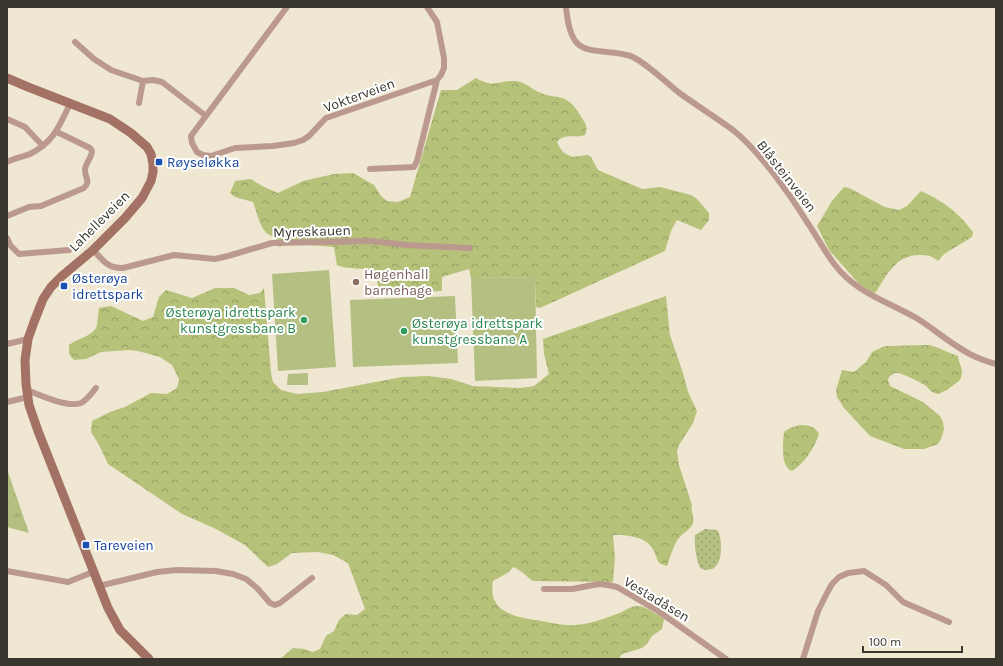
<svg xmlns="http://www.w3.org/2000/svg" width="1003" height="666" font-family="Karla,sans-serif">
	<defs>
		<pattern id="grass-dots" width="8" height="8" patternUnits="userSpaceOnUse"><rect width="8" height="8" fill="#b4bf82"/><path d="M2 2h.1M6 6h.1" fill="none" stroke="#939c6b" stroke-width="1.8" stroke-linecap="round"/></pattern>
		<pattern id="forest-crowns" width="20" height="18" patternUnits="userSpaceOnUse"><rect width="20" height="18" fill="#b6c27a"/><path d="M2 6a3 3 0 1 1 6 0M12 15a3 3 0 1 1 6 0" fill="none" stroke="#959e64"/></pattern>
		<pattern id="park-tufts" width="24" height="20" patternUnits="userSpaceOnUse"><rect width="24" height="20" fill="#b4bf82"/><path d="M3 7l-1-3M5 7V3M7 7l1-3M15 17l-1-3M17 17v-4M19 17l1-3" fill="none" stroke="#939c6b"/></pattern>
	</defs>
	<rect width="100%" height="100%" fill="#efe7d1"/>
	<!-- grass -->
	<path fill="url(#grass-dots)" d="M705,529L717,530C722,536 722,554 719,561C718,564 715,567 713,569L705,570L700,568C696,558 694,546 695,535Z"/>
	<!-- forest -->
	<path fill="url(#forest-crowns)" d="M476,78C495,89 498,80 516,81C526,82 532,90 541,93C547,96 553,96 559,97C573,100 578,112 585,123C587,127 587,131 585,135C576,139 565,132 557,142L560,148L564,153L572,157L588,155L591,157L598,170L642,189L660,187L691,195L697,199L709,213V220L701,230L677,220L671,231L665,251L540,308L536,307L535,277L471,278L469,269L442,277V291L384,294L379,288L374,271C362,267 348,270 337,265L334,247L293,244L278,247L276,237C260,236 258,214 253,202L235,197L230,193L235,181L251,179L262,186L278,193L303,181L334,174L353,173L374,185L381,196L387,201L398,202L410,197L441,90H457Z
		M844,187L849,188L885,207L899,210L907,206L921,191C944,202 957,211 973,232L972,237L944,254L938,261C932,256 929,255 921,255C897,254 887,274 876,292L873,293L859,284L829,250L817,226L832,201Z
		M215,288H234L249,295L260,293L264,288L271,373L273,382L281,390L297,394L323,392L402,377L429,376L451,379L473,386L520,388L534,386L549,374L544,354L543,339L666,296L670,335L683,373L688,392L697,411L693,423L679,445L677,451L679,465L692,505C690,511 695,517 693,523C691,530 682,533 678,539C673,547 670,557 667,566L659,563C656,558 655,551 652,548C645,536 626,535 613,535L615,557L613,582L533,581C526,576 521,570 513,567L509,572L493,581C487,614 517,617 542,621C553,623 564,626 575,625C588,624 602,620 614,615C622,613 628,607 637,606C646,606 656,614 664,619L662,629L652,636L647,644L642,648L622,654L619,659H280L293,648L304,649L313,652L320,649L326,636L334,631L339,620L346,614L357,615L365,609L348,563L333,555L318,552L292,553L277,564L268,567L245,545L214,528L182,514L108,464L99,445L91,432L92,421L110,412L125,407L151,393L167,394L177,388L179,379L172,365L160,357L138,351L129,350L101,352L86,359L74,360L69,354V345C77,338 91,337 96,328C98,323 98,314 99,308L111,306L143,321L153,317L159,297L166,290L192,298Z
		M929,345C939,347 948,353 958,356C959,366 965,369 960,380L947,390L938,394L932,392L925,385L907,376L898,373H894L889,377L888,380L890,386L923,402L940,416L943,422L944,429L941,439L938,444L924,449H904L870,436L844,408L837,397L836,390L842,370L854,372L866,362L872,352L885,346Z
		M800,425C808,425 815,426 819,434C815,447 804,464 792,471C780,467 783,442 784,432L790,428Z"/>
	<!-- park -->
	<path fill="url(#park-tufts)" d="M7,469L29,533L7,527Z"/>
	<!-- pitch -->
	<path fill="#b4bf82" d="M329,270L336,367L278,371L272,274Z
		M535,277L537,378L475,381L471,278Z
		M455,296L458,363L353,367L350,300Z
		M308,373V385H287L288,374Z"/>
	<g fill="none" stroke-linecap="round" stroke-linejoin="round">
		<!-- street -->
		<path stroke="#bb998f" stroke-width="6" d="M287,7L191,136L192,143L197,152L203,155L211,156L235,148L273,146L294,143L303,140L309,136L326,118L437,80L441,75L444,68V58L437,22L427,7
			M566,7C567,18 569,36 578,44C590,55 616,49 633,57C650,66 663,80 678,92C696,105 715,117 733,130C759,151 789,193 807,222C817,236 824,251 835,265C856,293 889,302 918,319C937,331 955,348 976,357C982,360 989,362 996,364
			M75,42L94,59L111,70L143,81L153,80L162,82L206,116
			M139,103L143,81
			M7,119L25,127L43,146
			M7,162C14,158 23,157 30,154C54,142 59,126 70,104
			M370,169L414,167L417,161L437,80
			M7,216L29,207L41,206L84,188C91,181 85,178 85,170C85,163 92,158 92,151L90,148L57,132
			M7,238L10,245L19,254L69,250
			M93,250C103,260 108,269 123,268L174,255L215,259L228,256L272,243L371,241L407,245L470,248
			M7,344L28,339
			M27,390C40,395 67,408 81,403C86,401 92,393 96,388
			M7,402L28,397
			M7,571L68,582L93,572
			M99,586L157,572L177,570L216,571L233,574L246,579L257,588L270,603L275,605L280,603L312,578
			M544,589H572L599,584L608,585L617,587L658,611L726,659
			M803,659L818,611L827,593L832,584L839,577L848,573L864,571L886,585L903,602L949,622"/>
		<!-- secondary -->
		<path stroke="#a37264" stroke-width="9" d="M7,78L28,87L110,119L131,133L147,147L151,154L153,164V172L151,181L142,198L125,218L93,250L62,276L51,287L43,299L34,322L28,339L25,360L26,384L29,405L38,431L108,608L120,630L149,659"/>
	</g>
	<!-- markers -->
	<g fill="#1a4fb4" stroke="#fff" stroke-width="1.5">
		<rect x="155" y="158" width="8" height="8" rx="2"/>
		<rect x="60" y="282" width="8" height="8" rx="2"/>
		<rect x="82" y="541" width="8" height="8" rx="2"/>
	</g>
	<circle fill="#8d6e63" stroke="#fff" stroke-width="1.5" cx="356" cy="282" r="4"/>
	<g fill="#2e9e5b" stroke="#fff" stroke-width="1.5">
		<circle cx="304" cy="320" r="4"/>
		<circle cx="404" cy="331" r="4"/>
	</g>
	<g text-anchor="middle" stroke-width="4" stroke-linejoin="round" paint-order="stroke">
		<!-- street labels -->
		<g font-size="14" fill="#39362d" stroke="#fff">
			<text transform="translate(359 95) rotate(-20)" y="5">Vokterveien</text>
			<text transform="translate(787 176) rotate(52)" y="5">Blåsteinveien</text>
			<text transform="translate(99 221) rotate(-45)" y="5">Lahelleveien</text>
			<text transform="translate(312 231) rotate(-2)" y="5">Myreskauen</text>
			<text transform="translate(657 599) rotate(31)" y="5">Vestadåsen</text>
		</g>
		<!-- transit labels -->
		<g font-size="14" fill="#164399" stroke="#fff" text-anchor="start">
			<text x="167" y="167">Røyseløkka</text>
			<text x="72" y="283">Østerøya<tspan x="72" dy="16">idrettspark</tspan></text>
			<text x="94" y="550">Tareveien</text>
		</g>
		<!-- education labels -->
		<g font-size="14" fill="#785e54" stroke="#fff" text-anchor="start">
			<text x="364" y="279">Høgenhall<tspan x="364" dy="16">barnehage</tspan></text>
		</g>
		<!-- leisure labels -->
		<g font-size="14" fill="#27864d" stroke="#fff" text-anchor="end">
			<text x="296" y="317">Østerøya idrettspark<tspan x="296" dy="16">kunstgressbane B</tspan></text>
			<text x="412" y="328" text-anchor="start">Østerøya idrettspark<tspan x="412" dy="16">kunstgressbane A</tspan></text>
		</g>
	</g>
	<!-- border -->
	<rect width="1003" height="666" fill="none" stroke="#39362d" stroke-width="16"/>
	<!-- scale -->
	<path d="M863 646v6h99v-6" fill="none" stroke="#39362d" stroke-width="2"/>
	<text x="869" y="646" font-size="12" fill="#39362d" stroke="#ffffff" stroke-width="3" paint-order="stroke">100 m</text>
</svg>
